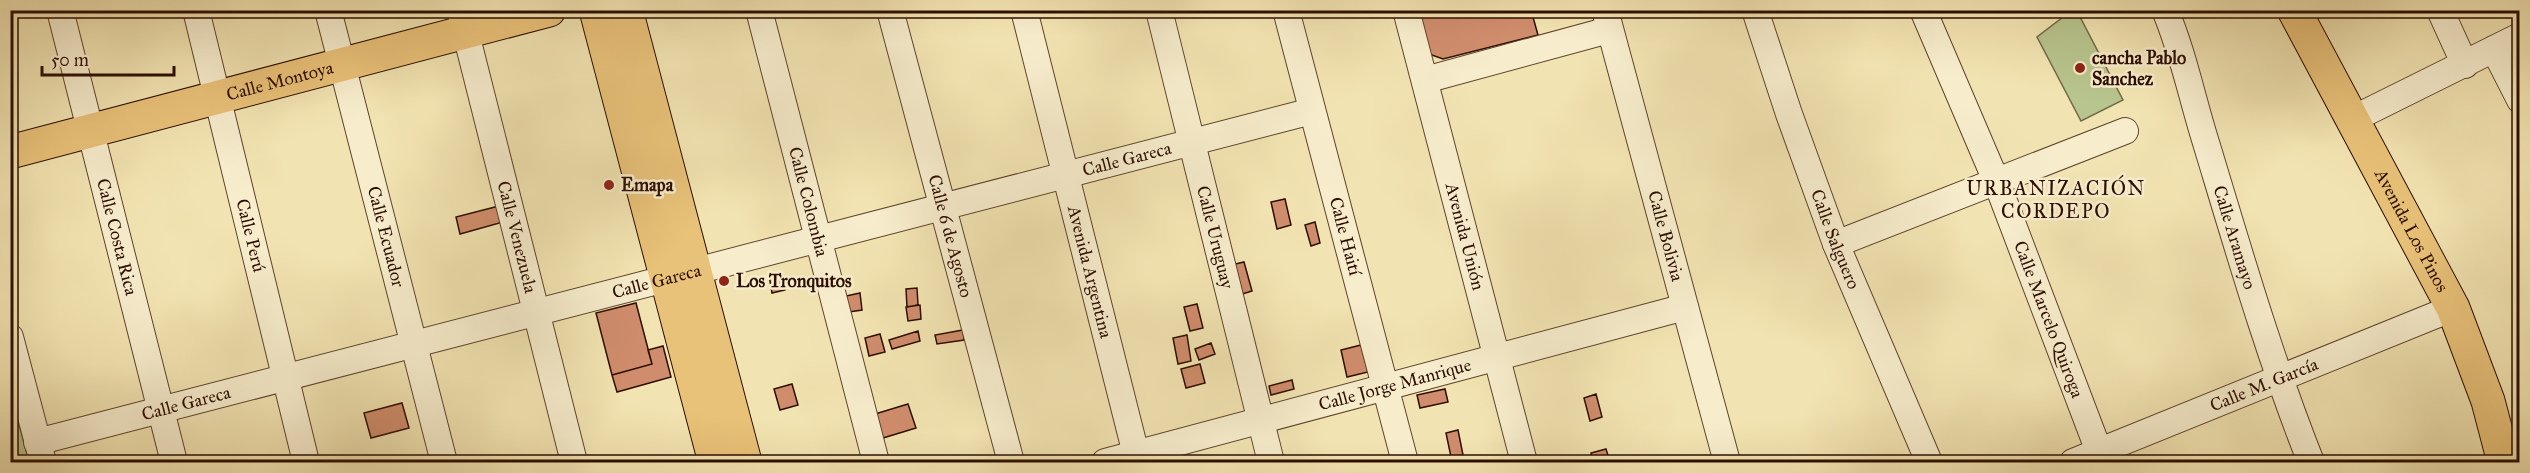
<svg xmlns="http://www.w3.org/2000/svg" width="2530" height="473" font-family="'IM FELL Great Primer',serif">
	<rect width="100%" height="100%" fill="#f2e4b2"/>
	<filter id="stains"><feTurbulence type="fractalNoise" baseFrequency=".00333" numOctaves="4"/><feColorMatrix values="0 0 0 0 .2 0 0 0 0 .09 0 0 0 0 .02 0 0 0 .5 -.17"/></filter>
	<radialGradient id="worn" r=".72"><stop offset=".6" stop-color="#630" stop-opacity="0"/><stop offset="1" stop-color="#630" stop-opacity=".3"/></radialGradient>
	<!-- green -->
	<path fill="#b8c58e" stroke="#726a47" stroke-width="1.5" d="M2071,11H2077L2123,100L2081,121L2037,37Z
		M10,394H11L29,462H11Z"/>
	<!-- building -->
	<path fill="#d08d6d" stroke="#2c0e00" stroke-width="1.5" d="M1415,10H1531L1538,35L1443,59L1426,53Z
		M1285,199L1291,225L1277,229L1271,202Z
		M499,206L503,222L460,234L456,217Z
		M1315,222L1320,243L1311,246L1305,225Z
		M1244,262L1252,291L1239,295L1231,265Z
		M782,273L785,290L772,293L769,275Z
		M917,288L918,305L907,307L906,289Z
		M860,293L862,310L849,312L846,296Z
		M636,303L652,364L612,375L596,313Z
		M1197,304L1203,328L1190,331L1184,307Z
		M920,305L921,319L908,321L906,307Z
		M963,330L964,340L937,344L935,335Z
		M918,331L920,341L892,349L889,340Z
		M880,334L885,352L869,356L865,338Z
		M1187,335L1191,361L1178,364L1173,338Z
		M1211,343L1215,354L1199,360L1195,349Z
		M1361,345L1368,372L1347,377L1341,350Z
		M663,346L671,377L617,392L612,375L652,364L648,350Z
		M1200,364L1205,383L1186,388L1181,369Z
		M1292,380L1294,389L1271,395L1269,386Z
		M792,384L798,405L780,410L774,389Z
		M1445,389L1448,402L1420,408L1417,395Z
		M1596,394L1602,417L1590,421L1584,398Z
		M402,403L409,428L371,438L364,413Z
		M908,404L916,428L883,438L875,414Z
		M1458,430L1463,455L1451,457L1446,433Z
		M1606,449L1610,462H1593L1591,453Z"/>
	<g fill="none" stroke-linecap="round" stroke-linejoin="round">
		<!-- minor casing -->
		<g stroke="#5e442c" stroke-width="28">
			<g id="minor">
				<path id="s1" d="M60,10L174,462"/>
				<path id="s2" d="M196,10L306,462"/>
				<path id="s3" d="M328,10L444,462"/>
				<path id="s4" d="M460,10L574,462"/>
				<path id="s5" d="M759,10L876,462"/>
				<path id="s6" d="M890,10L1011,462"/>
				<path id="s7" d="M1024,10L1138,462"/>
				<path id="s8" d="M1159,10L1271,462"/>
				<path id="s9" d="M1286,10L1405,462"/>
				<path id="s10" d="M1406,10L1524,462"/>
				<path id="s11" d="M1605,10L1727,462"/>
				<path id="s12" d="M1755,10L1789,114L1836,244L1929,462"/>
				<path id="s13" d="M1923,10L1997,183L2103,462"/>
				<path id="s14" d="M2165,10C2184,55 2192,99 2207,146C2239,252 2270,359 2311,462"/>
				<path d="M2440,10L2465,65"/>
				<path d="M2494,49L2520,100"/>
				<path d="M1425,80L1609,30"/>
				<path d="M2353,119L2520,36"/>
				<path d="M1836,244L2125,131"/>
				<path d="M10,337L43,462"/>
				<path id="s15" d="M37,442L1312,111"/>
				<path id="s16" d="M1105,462L1685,307"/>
				<path id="s17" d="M2073,462L2453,308"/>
			</g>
		</g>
		<!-- major casing -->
		<g stroke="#2c0e00" stroke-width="35">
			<g id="major">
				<path d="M596,10L715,462"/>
				<path d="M626,10L745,462"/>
				<path id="s18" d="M2294,10L2453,308L2488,401L2504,462"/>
				<path id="s19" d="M10,152L549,10"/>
			</g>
		</g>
		<!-- minor -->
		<use href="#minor" stroke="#f7edcd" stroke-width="26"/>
		<!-- major -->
		<use href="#major" stroke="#e9c279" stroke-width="33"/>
	</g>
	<!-- markers -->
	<g fill="#8f2418" stroke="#f7edcd" stroke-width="2">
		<circle cx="2080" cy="68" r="6"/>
		<circle cx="609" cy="185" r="6"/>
		<circle cx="724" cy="281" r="6"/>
	</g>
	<g text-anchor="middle" stroke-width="5" stroke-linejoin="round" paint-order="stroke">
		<!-- poi labels -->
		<g font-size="18" font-weight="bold" fill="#2c0e00" stroke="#f7edcd" text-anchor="start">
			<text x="2092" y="64">cancha Pablo<tspan x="2092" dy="21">Sanchez</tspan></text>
			<text x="621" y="191">Emapa</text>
			<text x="736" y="287">Los Tronquitos</text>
		</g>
		<!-- street labels -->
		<g font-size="18" fill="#2c0e00" stroke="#f7edcd">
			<text dy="6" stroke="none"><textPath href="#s19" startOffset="279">Calle Montoya</textPath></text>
			<text dy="6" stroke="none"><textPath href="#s15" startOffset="1126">Calle Gareca</textPath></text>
			<text dy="6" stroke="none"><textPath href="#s5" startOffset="198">Calle Colombia</textPath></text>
			<text dy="6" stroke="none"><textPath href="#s18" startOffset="250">Avenida Los Pinos</textPath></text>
			<text dy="6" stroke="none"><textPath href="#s1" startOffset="234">Calle Costa Rica</textPath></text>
			<text dy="6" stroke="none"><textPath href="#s3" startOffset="234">Calle Ecuador</textPath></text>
			<text dy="6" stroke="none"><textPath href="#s10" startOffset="234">Avenida Unión</textPath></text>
			<text dy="6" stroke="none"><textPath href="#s11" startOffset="234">Calle Bolivia</textPath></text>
			<text dy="6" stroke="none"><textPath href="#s2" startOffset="232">Calle Perú</textPath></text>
			<text dy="6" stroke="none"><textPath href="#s4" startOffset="234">Calle Venezuela</textPath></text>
			<text dy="6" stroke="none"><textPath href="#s6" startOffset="234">Calle 6 de Agosto</textPath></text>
			<text dy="6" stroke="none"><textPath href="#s8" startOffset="234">Calle Uruguay</textPath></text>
			<text dy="6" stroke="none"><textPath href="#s9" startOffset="234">Calle Haití</textPath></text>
			<text dy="6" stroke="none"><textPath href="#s14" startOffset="238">Calle Aramayo</textPath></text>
			<text dy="6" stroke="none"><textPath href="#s12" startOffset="243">Calle Salguero</textPath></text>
			<text dy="6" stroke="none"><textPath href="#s7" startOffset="270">Avenida Argentina</textPath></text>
			<text dy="6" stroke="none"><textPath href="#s15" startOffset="640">Calle Gareca</textPath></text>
			<text dy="6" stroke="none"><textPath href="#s13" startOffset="334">Calle Marcelo Quiroga</textPath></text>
			<text dy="6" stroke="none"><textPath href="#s16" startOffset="300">Calle Jorge Manrique</textPath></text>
			<text dy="6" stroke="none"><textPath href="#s17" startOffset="206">Calle M. García</textPath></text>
			<text dy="6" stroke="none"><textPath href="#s15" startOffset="154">Calle Gareca</textPath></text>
		</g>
		<!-- neighbourhood labels -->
		<g font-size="20" letter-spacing="1.5" fill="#2c0e00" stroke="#f7edcd">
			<text x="2056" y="195">URBANIZACIÓN<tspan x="2056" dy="23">CORDEPO</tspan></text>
		</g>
	</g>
	<!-- margin -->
	<rect width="2530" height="473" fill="none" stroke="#f2e4b2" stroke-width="36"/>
	<rect x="12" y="12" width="2506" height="449" fill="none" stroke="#2c0e00" stroke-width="3"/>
	<rect x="18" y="18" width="2494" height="437" fill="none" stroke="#2c0e00" stroke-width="1.5"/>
	<!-- scale -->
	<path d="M42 66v9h132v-9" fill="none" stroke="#2c0e00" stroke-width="3"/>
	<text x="51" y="66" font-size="18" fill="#2c0e00" stroke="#f7edcd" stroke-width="4.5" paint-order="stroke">50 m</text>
	<rect width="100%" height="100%" filter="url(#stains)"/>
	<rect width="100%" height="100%" fill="url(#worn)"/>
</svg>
